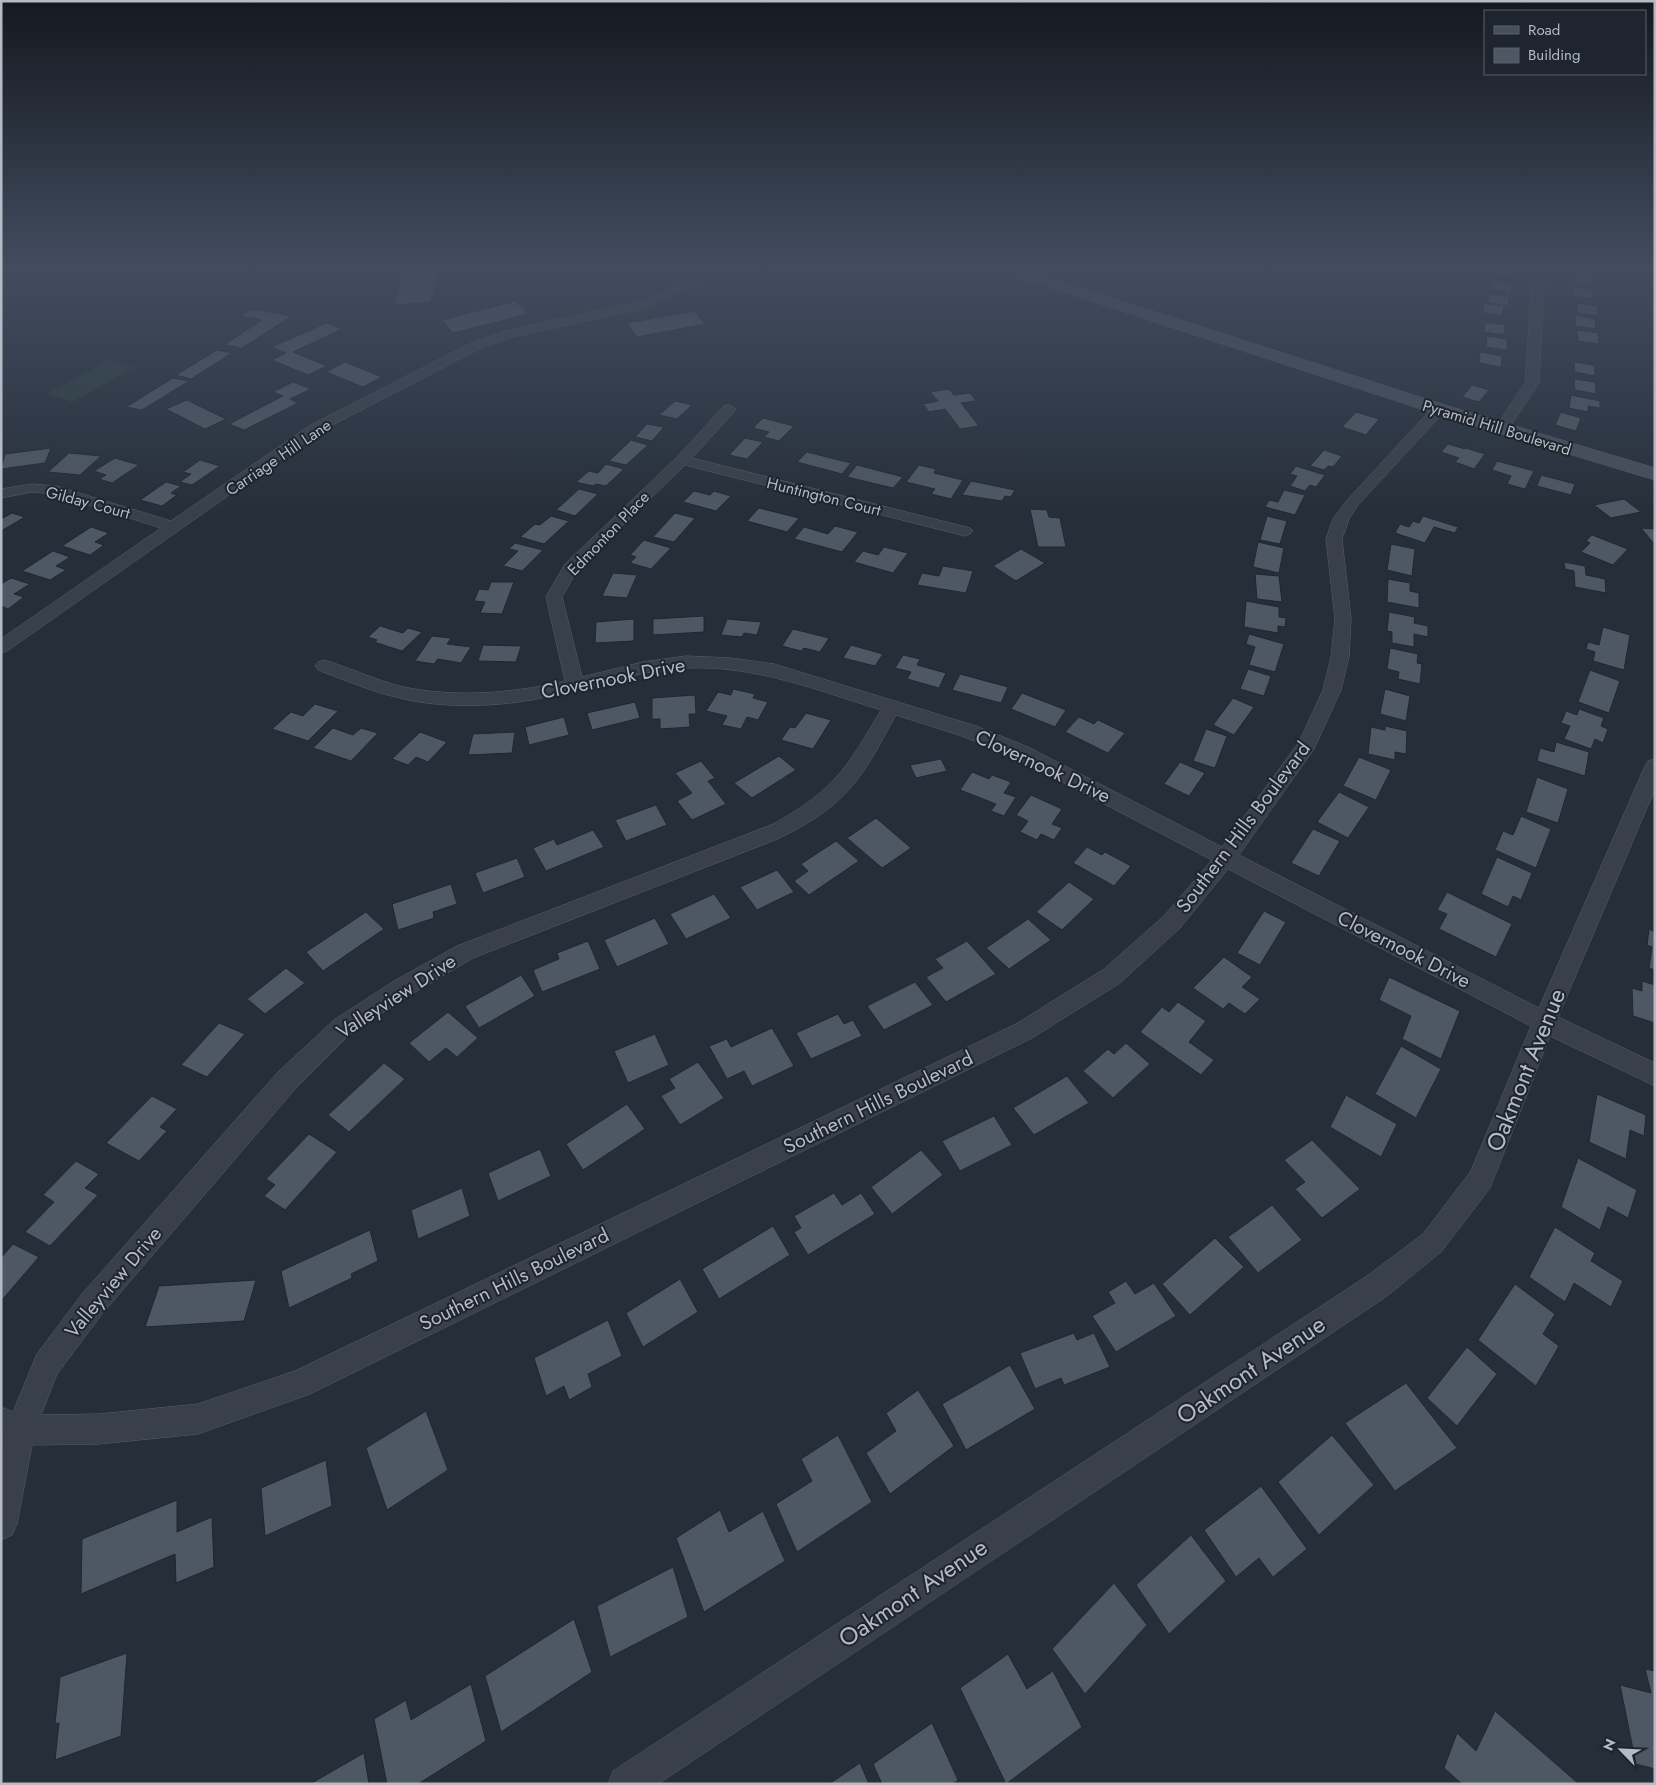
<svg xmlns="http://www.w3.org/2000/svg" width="1656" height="1785" font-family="Jost,sans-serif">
	<rect width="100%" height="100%" fill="#262e39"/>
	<!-- green -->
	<path fill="#2a3c3c" d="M110,360L135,367L72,402L46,394Z"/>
	<!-- building -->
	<path fill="#4e5864" stroke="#202730" d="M463,266H497L484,275L457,270Z
		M612,266H669L658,275Z
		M1492,266L1511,269L1510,278L1491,275Z
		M1575,266H1594V273L1575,270Z
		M439,271L431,302L394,305L403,273Z
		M1573,274L1593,277V286L1573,283Z
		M1492,280L1512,283L1511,293L1491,289Z
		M1573,286L1593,289V299L1573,296Z
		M1489,293L1509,297L1508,306L1489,303Z
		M515,301L528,314L453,333L442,320Z
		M1484,303L1504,306L1503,316L1483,313Z
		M1577,303L1597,306L1598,316L1577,313Z
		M252,309L292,316L242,348L224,345L262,320L240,316Z
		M694,311L705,324L637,337L627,323Z
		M1575,315L1595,319L1596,329L1575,326Z
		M1485,322L1505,325V335L1484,332Z
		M326,323L342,329L293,352L327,366L308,375L272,360L286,353L272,347Z
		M1577,330L1598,333L1599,344L1578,341Z
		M1487,336L1507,339V350L1486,347Z
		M217,350L232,353L191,379L176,375Z
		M1480,352L1502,356L1501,367L1479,363Z
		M345,362L382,377L363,387L326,372Z
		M1574,362L1594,365L1595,376L1575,372Z
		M173,378L189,381L142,410L126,407Z
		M1574,379L1595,382L1596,394L1575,390Z
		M293,382L311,389L290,399L298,403L244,430L229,424L283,396L273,392Z
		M1472,385L1489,390L1479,402L1462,397Z
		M949,389L954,395L970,393L976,401L961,403L979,426L960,429L945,409L929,412L923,404L938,401L930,392Z
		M1571,395L1600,401V408L1588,406V412L1569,408Z
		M187,400L226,419L205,429L166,409Z
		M675,401L692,405L677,419L659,415Z
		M1356,412L1379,419L1366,435L1342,427Z
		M1561,412L1581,418L1576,431L1555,425Z
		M763,418L794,426L779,441L764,437L769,432L753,428Z
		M647,424L664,427L652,441L635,437Z
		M745,438L763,442L747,459L729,455Z
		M631,440L648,445L626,465L609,461Z
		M1448,444L1465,449L1466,448L1485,454L1474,469L1455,462L1459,458L1441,452Z
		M51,448L45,463L1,469L5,454Z
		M1324,450L1342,456L1333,467L1328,466L1324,470L1310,466Z
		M807,452L851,463L842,474L797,462Z
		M69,453L101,456L80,475L48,472Z
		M115,458L139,465L112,483L99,479L106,475L94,471Z
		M200,460L220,466L192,485L180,482L191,474L183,472Z
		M1497,461L1534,471L1525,489L1507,484L1511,476L1492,470Z
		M606,464L624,469L606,486L596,484L593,486L576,482L589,471L598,473Z
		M857,465L903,477L893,488L847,477Z
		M919,465L936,469L934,473L963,480L951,499L931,494L935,489L906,482Z
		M1296,466L1325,475L1316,487L1310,485L1305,491L1290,486L1297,476L1290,474Z
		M1541,475L1575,484L1571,495L1537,486Z
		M971,481L1015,490L1011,497L1005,496L1002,501L962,495Z
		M166,482L181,486L171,493L177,495L162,506L140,500Z
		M579,489L598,494L575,516L556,510Z
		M1284,490L1305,495L1295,515L1265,507L1269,500L1278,502Z
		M694,491L710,495L714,491L731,496L716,511L683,502Z
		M1624,499L1641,512L1611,518L1594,505Z
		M759,508L799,518L787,532L747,521Z
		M1030,509L1047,510L1049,517L1060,518L1066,547H1038Z
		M12,513L25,517L1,531V519Z
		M675,513L695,518L674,542L653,537Z
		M551,516L569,521L544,544L520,537L535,524L540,525Z
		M1267,516L1287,521L1280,544L1260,540Z
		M1423,516L1458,527L1455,533L1434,527L1425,543L1395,533L1400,524L1409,527L1413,521L1419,523Z
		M835,526L858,532L842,552L794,539L804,527L828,534Z
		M91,527L109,533L95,542L104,545L90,555L62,546Z
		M1641,528L1655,529V545Z
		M1592,535L1628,549L1613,565L1581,552L1590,543L1586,541Z
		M644,540L671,548L651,569L630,563L636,557L630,555Z
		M1258,542L1284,548L1279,573L1253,567Z
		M515,543L543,550L522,571L503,566L518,551L509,549Z
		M1391,544L1415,549L1412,576L1387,570Z
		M884,547L908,553L893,573L854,562L863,551L878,555Z
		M1021,549L1045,563L1016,581L993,566Z
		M53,551L70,557L56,566L66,570L50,580L22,571Z
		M1564,562L1585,566L1586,575L1605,579L1606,593L1575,587L1574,571L1565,569Z
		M943,566L973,571L966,593L917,585L922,573L939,576Z
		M613,573L637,575L627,598L602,596Z
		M1255,574L1279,576L1282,602L1257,599Z
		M11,578L30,584L14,594L24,597L8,609L1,606V584Z
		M1388,579L1410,583V591L1419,593V608L1387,602Z
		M491,582H514L502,614L480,613L485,602L474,601L479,589L488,590Z
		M1246,601L1279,607V617L1286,618L1285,627L1278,626V633L1244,627Z
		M1389,612L1415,617L1414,623L1428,626V637L1414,634V647L1392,643V632L1387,631Z
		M704,616V632L653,635V619Z
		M634,619V641L595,643L596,622Z
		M727,619L761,622L757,635L744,633L742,637L721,635Z
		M380,626L403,633L408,628L422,632L402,651L374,642L377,640L368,637Z
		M1603,627L1630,635L1624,670L1593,661L1595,652L1586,649L1588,642L1599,645Z
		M793,629L829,638L820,652L804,648L801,651L782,646Z
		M1249,634L1284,644L1275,672L1249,665L1255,647L1246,644Z
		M432,636L451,638L447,644L471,647L461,663L438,659L434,664L415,661Z
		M483,645L521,646L516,662L478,661Z
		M851,645L883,654L875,666L843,658Z
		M1390,648L1418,654L1417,663L1422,664L1420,684L1398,679L1399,672L1387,669Z
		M903,655L920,659L917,665L946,673L939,688L907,679L911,672L895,668Z
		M1248,669L1271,676L1264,696L1240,689Z
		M1590,670L1620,681L1609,713L1578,702Z
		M960,674L1008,687L1001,703L952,690Z
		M733,689L755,694L753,698L768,702L758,720L747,717L741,729L722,725L727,716L706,711L718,692L731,695Z
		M1385,689L1410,696L1406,721L1380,714Z
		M1022,693L1066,710L1055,727L1011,709Z
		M695,695L696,714H689L690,727L660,729V719H652V698Z
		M1233,698L1254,707L1234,735L1213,725Z
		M635,702L640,718L592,730L587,713Z
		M315,704L338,711L308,741L272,729L291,712L303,716Z
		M1579,709L1604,718L1601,726L1608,729L1603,743L1595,739L1591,749L1564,739L1570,726L1561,723L1566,711L1577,715Z
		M806,713L831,720L813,749L781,740L790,727L795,728Z
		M564,717L569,735L529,745L525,727Z
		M1079,717L1094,724L1098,720L1125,733L1108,753L1065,732Z
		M1385,726L1407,731L1406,754L1395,752V760L1368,754L1371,727L1385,730Z
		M333,728L353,735L361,728L378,733L351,761L313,748Z
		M1206,729L1227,736L1215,768L1193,761Z
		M420,732L447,742L428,762L416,757L408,765L392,759Z
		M515,732L512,753L468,755L473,734Z
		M1556,742L1589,752L1585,776L1537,761L1540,748L1554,752Z
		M779,756L796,770L752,798L734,783Z
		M1359,757L1391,770L1376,800L1343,786Z
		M941,759L947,771L916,778L910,765Z
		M701,761L715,778L708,781L726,804L692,820L677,801L692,793L675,773Z
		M1180,762L1205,773L1189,796L1164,784Z
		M972,772L989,779L992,775L1011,782L1004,793L1016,797L1004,816L991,811L996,804L960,790Z
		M1537,777L1568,789L1558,823L1526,812Z
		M1339,792L1369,807L1348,838L1317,822Z
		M1031,795L1062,809L1052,824L1062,828L1054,840L1041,834L1037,840L1020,832L1028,821L1016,815Z
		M656,805L667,825L626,841L615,820Z
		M1521,816L1551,829L1536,868L1495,850L1503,831L1513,835Z
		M876,818L911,848L882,868L847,838Z
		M1313,829L1340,841L1319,876L1291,863Z
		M593,830L604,847L546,871L533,848L554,839L557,845Z
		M836,841L859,861L809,895L794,881L808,871L801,864Z
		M1087,847L1102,855L1105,852L1131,866L1114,886L1073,863Z
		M1497,857L1532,873L1521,900L1513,896L1508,907L1481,894Z
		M517,858L525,877L483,893L475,873Z
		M777,870L794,892L757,910L740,887Z
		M1069,882L1094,899L1062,930L1036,912Z
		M451,884L457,904L433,912L434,918L398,930L392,904Z
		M1447,892L1512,924L1496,957L1439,929L1447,914L1437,910Z
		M714,894L731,918L686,939L670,914Z
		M1264,911L1286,922L1260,965L1237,953Z
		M366,912L384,929L323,971L306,952Z
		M655,918L669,944L617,967L604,940Z
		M1028,919L1051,940L1009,969L986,948Z
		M1649,929L1655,932V970L1649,968L1652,947L1647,945Z
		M588,941L600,969L542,992L533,970L559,959L557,953Z
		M967,941L996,974L946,1002L926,977L943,968L935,959Z
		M1224,957L1252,977L1242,987L1260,999L1245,1014L1229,1003L1223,1009L1193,988Z
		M286,968L305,983L265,1014L247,999Z
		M521,975L535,996L479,1028L465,1006Z
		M1389,977L1460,1011L1441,1059L1402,1039L1411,1016L1379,1000Z
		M1642,981L1655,985V1023L1633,1016L1632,988L1642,991Z
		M915,982L933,1005L884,1030L867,1006Z
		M1178,1002L1206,1021L1189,1042L1214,1060L1201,1075L1140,1032L1162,1007L1169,1012Z
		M448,1012L478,1038L457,1057L446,1048L429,1062L409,1043Z
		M838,1014L844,1024L853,1020L862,1036L811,1059L796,1033Z
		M219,1023L245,1034L207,1077L181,1065Z
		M772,1028L794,1066L752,1086L744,1071L727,1079L709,1046L727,1039L731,1047Z
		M655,1034L669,1065L628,1083L614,1051Z
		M1126,1043L1150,1064L1113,1098L1083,1071L1108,1049L1114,1054Z
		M1401,1046L1441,1069L1416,1118L1375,1094Z
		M698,1062L724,1098L680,1125L661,1096L675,1088L669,1079Z
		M384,1063L405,1079L349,1132L328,1115Z
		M1067,1076L1089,1103L1034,1135L1013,1108Z
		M1597,1094L1646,1115L1644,1136L1630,1130L1626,1159L1589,1142Z
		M1346,1095L1397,1124L1381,1157L1330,1127Z
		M152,1096L177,1109L160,1127L167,1131L139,1161L106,1143Z
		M627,1104L645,1129L583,1170L566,1144Z
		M994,1116L1012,1145L960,1171L942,1141Z
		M309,1134L337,1152L285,1210L264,1196L275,1185L266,1179Z
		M1312,1140L1360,1189L1322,1218L1295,1189L1305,1182L1284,1160Z
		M540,1149L551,1176L498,1201L488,1173Z
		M921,1150L943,1175L892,1214L871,1187Z
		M1578,1158L1637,1190L1628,1218L1608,1207L1600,1230L1561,1207Z
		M76,1161L99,1174L85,1188L98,1195L50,1246L25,1232L54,1202L43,1195Z
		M462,1188L470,1216L418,1239L411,1210Z
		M834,1193L842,1205L861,1193L875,1214L808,1255L794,1232L801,1228L794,1216Z
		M1272,1205L1302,1240L1258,1273L1228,1237Z
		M773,1226L790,1255L719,1299L702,1269Z
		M1555,1227L1595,1253L1591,1261L1623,1281L1611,1307L1574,1283L1565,1302L1529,1277Z
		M370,1230L378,1261L351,1274L352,1278L289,1308L281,1271Z
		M1215,1238L1244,1267L1190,1315L1162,1284Z
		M13,1244L39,1257L1,1301V1258Z
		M680,1279L698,1312L643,1347L626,1313Z
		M256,1280L244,1321L145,1327L159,1286Z
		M1126,1281L1135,1294L1154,1283L1176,1316L1116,1352L1092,1316L1115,1303L1108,1292Z
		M1515,1284L1555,1314L1543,1334L1559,1346L1536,1386L1478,1340Z
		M608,1320L622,1356L588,1374L592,1387L569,1400L564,1386L546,1396L534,1358Z
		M1074,1333L1077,1340L1094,1333L1110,1367L1064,1385L1061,1378L1035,1389L1020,1353Z
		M1467,1347L1497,1374L1457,1426L1427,1398Z
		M1010,1365L1035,1409L966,1450L942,1404Z
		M1406,1383L1457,1448L1395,1491L1345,1423Z
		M918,1390L954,1446L890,1494L866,1453L896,1431L886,1413Z
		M426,1411L448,1470L387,1510L366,1448Z
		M838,1435L872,1502L797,1552L776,1504L812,1481L801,1459Z
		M1332,1435L1374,1485L1319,1535L1278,1482Z
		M326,1460L332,1506L265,1536L261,1488Z
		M1261,1486L1307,1549L1273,1577L1259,1558L1236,1577L1204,1530Z
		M177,1500V1532L212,1517L214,1567L176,1583L175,1554L81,1594L82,1539Z
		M720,1510L729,1532L763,1511L785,1561L704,1612L676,1538Z
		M1191,1535L1226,1581L1169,1634L1136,1585Z
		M673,1567L688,1617L610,1657L597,1606Z
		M1114,1583L1147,1625L1085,1694L1052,1649Z
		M574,1619L592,1672L501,1732L485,1676Z
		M127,1653L121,1736L55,1760L59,1723L55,1724L60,1677Z
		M1008,1654L1027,1689L1053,1671L1082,1727L1006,1784L960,1688Z
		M1645,1669L1655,1671V1769L1636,1764L1620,1685L1651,1693Z
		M471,1684L486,1741L418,1784H387L374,1719L406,1700L411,1720Z
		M1495,1711L1579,1784H1462L1444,1768L1457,1733L1476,1751Z
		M932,1723L958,1780L953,1784H882L873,1764Z
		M364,1753L369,1784H310Z
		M860,1763L869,1784H829Z"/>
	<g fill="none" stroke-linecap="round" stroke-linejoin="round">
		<!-- street casing -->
		<g stroke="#575e67" stroke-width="1">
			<path id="street" d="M712,266H726L669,297L641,309L512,337L477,350L319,432L7,651L1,653V639L161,528L54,494L32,492L1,498V489L32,484L56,486L171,521L309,426L469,344L504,331L634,303L661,293Z
				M1533,266H1545L1539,383L1507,431L1502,432L1495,428L1525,383Z
				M729,405L736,409L734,412L692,458L970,528L973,531L970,534L965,536L685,465L578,569L562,597L582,677L643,662L686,656L731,658L774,664L976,726L1028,747L1222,847L1299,742L1323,690L1331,657L1335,619L1326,539L1333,519L1348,499L1434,406H1444L1446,409L1444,412L1358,505L1349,519L1342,539L1351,619L1349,657L1341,690L1314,749L1239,855L1539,1008L1645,766L1648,761L1655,759V789L1558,1017L1655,1063V1086L1550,1036L1490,1188L1441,1252L1387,1296L658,1784H608L613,1771L1367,1276L1423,1234L1471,1171L1531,1026L1228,869L1180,928L1120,983L1032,1038L310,1394L198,1434L99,1444L32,1445L17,1524L12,1535L1,1540V1448L3,1438L1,1437V1407L13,1412L37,1354L82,1294L278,1072L334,1020L394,981L457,946L771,825C833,792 847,768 881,710C817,690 754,665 686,668C639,670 592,687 546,697C503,707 442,709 400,698C372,692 345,680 318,670L315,666L318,662L324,660C351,668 377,681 404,687C456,698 515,693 565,681L546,597L565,564L677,457L724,406ZM896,715L962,736L1014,757L1212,860L1164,916L1104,969L1016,1024L295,1371L198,1404L99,1414L41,1415L57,1374L102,1314L296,1088L350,1034L410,995L473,958L775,840C803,827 831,811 851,787C870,766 882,739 896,715Z"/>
		</g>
		<!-- secondary casing -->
		<g stroke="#575e67" stroke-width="1">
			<path id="secondary" d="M991,266H1013L1445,405L1655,468V480L1433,413L993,269Z"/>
		</g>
		<!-- street -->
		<use href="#street" fill="#394049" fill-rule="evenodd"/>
		<!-- secondary -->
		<use href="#secondary" fill="#484f5c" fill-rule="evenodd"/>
	</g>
	<!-- sky -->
	<linearGradient id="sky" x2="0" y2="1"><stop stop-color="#15191f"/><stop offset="0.52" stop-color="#414c5f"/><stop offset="1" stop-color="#414c5f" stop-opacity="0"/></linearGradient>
	<rect width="1656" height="516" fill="url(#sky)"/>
	<g text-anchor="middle" stroke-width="4" stroke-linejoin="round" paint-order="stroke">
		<!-- far-street labels -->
		<g font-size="16" fill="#b4bbc5" stroke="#1e252e">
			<text transform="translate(1497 427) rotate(17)" y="6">Pyramid Hill Boulevard</text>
			<text transform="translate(278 457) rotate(-34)" y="6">Carriage Hill Lane</text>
			<text transform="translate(824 496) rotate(14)" y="6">Huntington Court</text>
			<text transform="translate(88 502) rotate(15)" y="6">Gilday Court</text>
			<text transform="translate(608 533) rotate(-46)" y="6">Edmonton Place</text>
		</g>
		<!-- street labels -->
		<g font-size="20" fill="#b4bbc5" stroke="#1e252e">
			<text transform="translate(613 678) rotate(-11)" y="7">Clovernook Drive</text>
			<text transform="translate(1043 766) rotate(25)" y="7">Clovernook Drive</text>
			<text transform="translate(1243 827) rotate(-53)" y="7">Southern Hills Boulevard</text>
			<text transform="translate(1404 949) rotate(27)" y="7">Clovernook Drive</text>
			<text transform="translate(396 996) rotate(-33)" y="7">Valleyview Drive</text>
			<text transform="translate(878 1102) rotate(-26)" y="7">Southern Hills Boulevard</text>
			<text transform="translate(514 1279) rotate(-26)" y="7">Southern Hills Boulevard</text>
			<text transform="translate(113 1282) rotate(-50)" y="7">Valleyview Drive</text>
		</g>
		<!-- near-street labels -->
		<g font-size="24" fill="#b4bbc5" stroke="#1e252e">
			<text transform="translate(1526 1070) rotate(-68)" y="8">Oakmont Avenue</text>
			<text transform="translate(1251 1370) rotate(-34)" y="8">Oakmont Avenue</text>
			<text transform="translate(913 1593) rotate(-34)" y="8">Oakmont Avenue</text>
		</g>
	</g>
	<!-- border -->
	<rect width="1656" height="1785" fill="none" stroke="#b4bbc5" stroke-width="5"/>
	<!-- legend -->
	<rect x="1484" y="10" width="162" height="65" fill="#1e252e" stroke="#5a616a"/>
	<rect x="1494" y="26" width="25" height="8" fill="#484f5c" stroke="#5a616a"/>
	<text x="1528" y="35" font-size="15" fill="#b4bbc5">Road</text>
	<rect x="1494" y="48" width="25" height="15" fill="#4e5864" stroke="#5a616a"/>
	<text x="1528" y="60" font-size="15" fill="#b4bbc5">Building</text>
	<!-- north arrow -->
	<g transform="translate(1621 1750) rotate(294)" stroke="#1e252e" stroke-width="4" paint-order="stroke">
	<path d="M0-4L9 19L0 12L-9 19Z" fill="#b4bbc5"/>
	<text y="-8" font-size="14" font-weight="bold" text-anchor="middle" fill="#b4bbc5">N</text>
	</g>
</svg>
